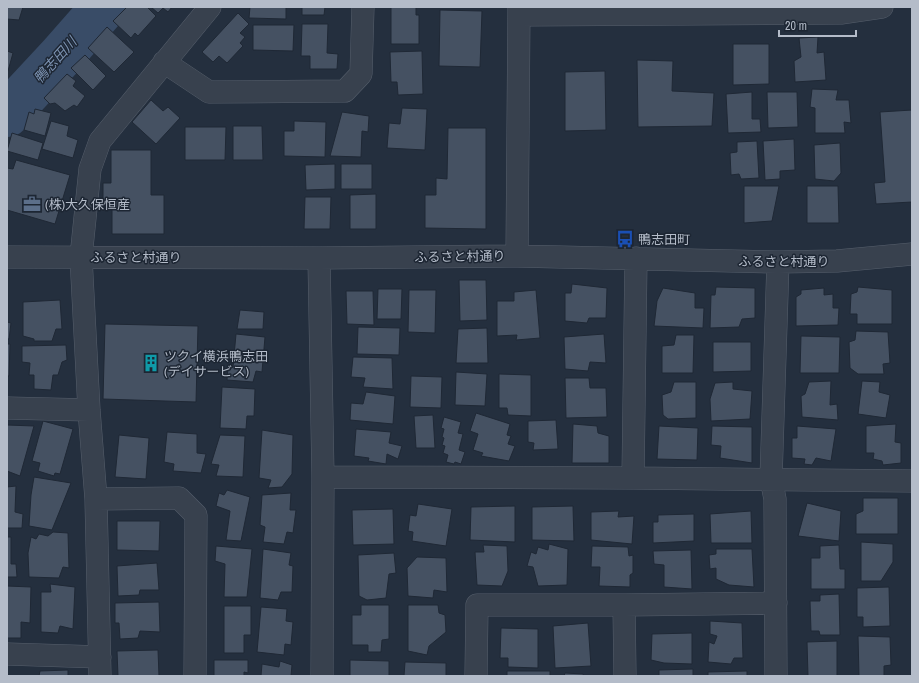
<svg xmlns="http://www.w3.org/2000/svg" width="919" height="683" font-family="'Archivo Narrow','Noto Sans JP',sans-serif">
	<rect width="100%" height="100%" fill="#242f3e"/>
	<g fill="none" stroke-linecap="round" stroke-linejoin="round">
		<!-- river -->
		<path stroke="#394c67" stroke-width="46" d="M7,114L61,56L104,7"/>
	</g>
	<!-- building -->
	<path fill="#455162" stroke="#1f2835" d="M7,7H23L19,20L7,19Z
		M127,7H147L156,16L138,36L135,33L131,38L113,21Z
		M151,7H172L168,12L163,8L158,13Z
		M250,7H286V19L249,18Z
		M302,7H325L324,15H302Z
		M391,7H416V15H419V44H391Z
		M440,10L482,11L480,67L439,66Z
		M238,13L249,24L240,33L245,37L240,43L243,46L227,63L219,56L213,62L202,52Z
		M302,24H328L327,53L338,54L337,69H310V56H301Z
		M253,25H294L293,51L253,50Z
		M107,27L134,52L114,72L88,48Z
		M818,37L817,53L824,52L826,80L795,82L794,61L801,57L799,38Z
		M733,44H769V84L733,85Z
		M7,51L13,53L8,71H7Z
		M422,51L423,94L398,95L397,82H391L390,52Z
		M85,55L106,76L93,90L71,68Z
		M637,60L673,61L672,91L714,93L712,126L638,127Z
		M605,71L606,130L565,131V72Z
		M67,74L76,81L73,86L85,96L77,107L74,105L65,111L55,103L50,104L44,98Z
		M812,89L838,90L836,100H849L851,123L844,122L845,133H815V108L810,107Z
		M752,92V119H760L761,132L728,133L726,94Z
		M767,92H797L798,127L768,128Z
		M151,100L163,111L168,107L180,118L156,144L132,122Z
		M402,108L427,109L425,150L387,148L389,123L400,124Z
		M35,109L51,113L45,136L24,130L29,112L34,114Z
		M912,110V202L876,204L874,183L885,182L880,112Z
		M342,112L369,116L368,132L362,131L361,157L330,156Z
		M51,121L69,126L67,136L78,140L73,158L42,149Z
		M294,121L326,122L325,157L284,156V131H294Z
		M233,126H262L263,160H233Z
		M185,127H226L225,160H185Z
		M448,128H486V229L425,228V195H436V178L447,179Z
		M12,133L43,143L38,160L7,151Z
		M794,139L795,170L780,171V179L765,180L763,141Z
		M757,141L759,178L741,179L739,174L731,175L730,153L737,152V142Z
		M840,143L841,173L834,181L815,179L814,145Z
		M111,150H151V195H164V234H112V203H103V183H111Z
		M16,160L70,175L55,224L7,210V168L13,169Z
		M335,164V189L306,190L305,165Z
		M341,164H372V189H341Z
		M744,186H779L772,221L744,223Z
		M807,186H838L839,223H807Z
		M376,194V229H350V195Z
		M305,197H331L330,229H304Z
		M459,280H486L487,320L460,321Z
		M572,284L607,288L606,318H589L587,323L565,321V293H571Z
		M716,287L755,288V318L742,319L739,327L710,328L711,295H715Z
		M858,287L892,290V324H857V314H850L851,294L857,292Z
		M663,288L695,293V308H704L703,328L654,326L657,301Z
		M824,288V295L833,294V308H839L838,325L796,326V297L801,294V290Z
		M378,289H402L401,319H377Z
		M409,290H436L435,333L408,332Z
		M536,290L540,338L516,340L517,335L497,336V301H514V292Z
		M346,291H373L374,325L347,324Z
		M60,300L62,329H56L52,341H34V339L23,336V302Z
		M240,310L264,312L263,329H237Z
		M7,322L11,323L9,339H7Z
		M105,324L198,326L196,402L103,399Z
		M358,327L400,328L399,355L357,354Z
		M487,328L488,363H456L458,329Z
		M856,331L888,332L890,363L883,364L884,374H858L850,368L849,342L855,340Z
		M236,334L265,337L262,372L256,371L253,382L227,380L228,367H233Z
		M604,334L606,363L590,362L588,371L565,369L564,337Z
		M676,335H694L693,373H662V346L674,345Z
		M801,336L840,337L839,373H800Z
		M713,342H751V371L713,372Z
		M7,344H10L9,376H7Z
		M66,345L67,360L62,362L58,375H53L51,390L34,389V375H29L30,363L22,362V346Z
		M353,357L392,358L393,389L363,387L365,378L351,377Z
		M456,372L487,374L485,406L455,405Z
		M499,374L531,375V416L508,415L507,408H499Z
		M411,376L442,377L441,408L410,407Z
		M565,378H589L590,388H606L607,417L566,418Z
		M831,381L830,405L837,404L838,420L802,417L801,396L805,394L809,382Z
		M862,381L880,382L879,392L890,395L886,418L858,414Z
		M674,382H696V418L668,419L663,415L662,395L671,392Z
		M733,382V389L752,391L750,419L711,421L710,399L715,383Z
		M222,387L255,389L254,416H247L246,429L220,428Z
		M366,392L395,396L393,424L350,420L351,403L363,404Z
		M476,413L510,424L507,435L511,436L508,444L515,446L509,461L481,456L483,453L473,450L478,434L470,431Z
		M433,415L435,448H416L414,416Z
		M444,417L461,422L458,433L463,434L459,450L465,452L461,464L455,462L454,464L446,462L448,455L443,453L445,446L442,445L444,438L442,437L444,429L441,428Z
		M556,420L558,449L533,450L534,443L528,442V421Z
		M43,421L73,429L60,474L55,473L54,476L38,471L40,463L32,461Z
		M573,424L597,426L598,433L609,436V463H572Z
		M896,424L895,442L901,443V463L883,465L882,461L873,459L874,453H866V426Z
		M7,425L34,426L20,476L7,471Z
		M659,426L698,428L697,460L657,459Z
		M712,426L752,427V463L720,458L721,446L711,445Z
		M797,426L836,429L831,461L816,458L812,465L804,464L805,459L792,458V438H797Z
		M356,429L391,432L389,443L402,446L398,459L387,454L386,464L368,461L369,458L354,456Z
		M262,430L293,435L292,474L282,487L268,488L271,480L259,478Z
		M167,432L197,434V453L206,454L201,473L173,471L174,464L164,462Z
		M119,435L149,438L146,479L115,477Z
		M220,435L245,436L243,477L216,476L219,465L211,464Z
		M34,477L71,483L52,530L29,526L31,495Z
		M16,486L15,512L23,514L22,528H7V487Z
		M227,490L250,497L241,541L226,540L230,511L216,506L219,493L224,495Z
		M291,493L290,510H296L293,533L287,532L284,544L263,542L265,527L260,525L262,495Z
		M863,498H898V534H856V514L863,511Z
		M807,503L841,511L839,541L798,536Z
		M418,504L452,509L446,546L412,541L413,532L408,531L410,515L416,516Z
		M515,506V542L470,540L471,507Z
		M573,506L574,541L532,540V507Z
		M393,509L394,544L353,545L352,510Z
		M619,511L618,517L634,516L632,544L591,540V512Z
		M751,511L752,543H711L710,514Z
		M694,514V541L653,543V522H658V515Z
		M117,521H160L159,551L117,550Z
		M53,532L68,533L69,568L63,567L59,578L29,577L28,553L31,537L36,539L39,534L48,536Z
		M7,537H11V564H16L17,577H7Z
		M861,542L893,544V562L881,581H861Z
		M549,544L568,549L567,585L538,586L533,567L527,566L531,552L536,554L538,547L548,550Z
		M483,545L507,546L508,571L502,586L477,585L475,552H484Z
		M839,545L840,569H845V589H811V558H820V546Z
		M216,546L252,549L247,597H224L225,564L215,561Z
		M592,546L628,547L629,556L633,555V573L630,575V587L599,586L600,567H591Z
		M263,549L291,553L289,565L293,566L292,592H281L278,600L260,598Z
		M716,549H752L754,587L729,585L716,579V568L710,569L709,555L716,554Z
		M691,550L692,589L664,587V565L654,564L653,551Z
		M394,553L396,573L389,574L386,598L367,600L359,596L358,555Z
		M417,557L446,558L447,592L434,590L433,598L408,596L407,568Z
		M157,563L159,590H140L139,595L118,596L117,566Z
		M50,584L75,587L73,629L60,626L58,633L41,632V592H51Z
		M7,586L31,587L30,623L21,622V638H7Z
		M889,587L890,626L863,627V617H857V588Z
		M839,594L840,635H820L819,631H811L810,601H820V595Z
		M159,602L160,632L140,631L138,638L120,639L119,623H115V603Z
		M361,605H389V639L382,640L381,652H368V645H352V615H361Z
		M408,605H438L439,613L445,615L446,632L429,646L427,655L408,651Z
		M224,606H251V635H244V653H224Z
		M261,607L287,609L286,621L293,622L291,645L285,644L284,655L257,652Z
		M710,621L742,623L743,658H734L731,664L708,662L709,642L714,644L717,636L710,634Z
		M588,623L591,666L555,668L553,626Z
		M501,628L538,629V668L508,667V658H500Z
		M692,633V664L664,663L651,660L652,634Z
		M858,636L890,637L891,665L884,666V676H859Z
		M837,641V676H808L807,642Z
		M158,650L159,676H118L117,651Z
		M214,660H248V673L244,672V676H214Z
		M350,660L389,661V676H350Z
		M280,661L292,665L291,676H261L262,664L279,667Z
		M405,662L446,663V676H404Z
		M693,669V676H659V670Z
		M68,670V676H39L40,671Z
		M507,671H550V676H507Z
		M747,671V676H708V672Z
		M565,673L583,674L584,676H564Z"/>
	<g fill="none" stroke-linecap="round" stroke-linejoin="round">
		<!-- minor casing -->
		<g stroke="#565f6c" stroke-width="23">
			<path id="minor" d="M519,15L841,13L882,7
				M164,62L209,92L345,91L361,74L363,7
				M517,256L519,7
				M7,257L319,258L517,256L778,262L837,261L912,254
				M319,258L323,477L322,676
				M7,408L89,410
				M323,477L633,478L912,481
				M633,478L636,258
				M96,499L179,498L196,515L195,676
				M624,605L625,676
				M7,654L100,657
				M100,676L96,499L89,410L81,257L90,169L100,141L210,7
				M476,676L477,605H624L776,603
				M776,676L775,499L771,479L778,262"/>
		</g>
		<!-- minor -->
		<use href="#minor" stroke="#38414e" stroke-width="22"/>
	</g>
	<!-- icons -->
	<defs>
		<g id="office-bare" transform="scale(1.38)"><path d="M-6-3h4V-5.5h4V-3h4V5H-6ZM-1-4.5V-3h2v-1.5ZM-6 0V1H6V0Z" fill="#5c6f8a" stroke="#1d2633" stroke-width="2.5" paint-order="stroke"/></g>
		<g id="bus-bare" transform="scale(1.38)"><path d="M-5-6H5V4H4V6H2V4H-2V6H-4V4H-5ZM-3.5-4V0h7V-4ZM-3.5 1.2v1.5H-2V1.2ZM2 1.2v1.5H3.5V1.2Z" fill="#1a4fb4" stroke="#1d2633" stroke-width="2.5" paint-order="stroke"/></g>
		<g id="building-bare" transform="scale(1.38)"><path d="M-4-6H4V6H1V3H-1V6H-4ZM-2.5-4.3h1.7v1.8h-1.7ZM.8-4.3h1.7v1.8H.8ZM-2.5-1h1.7V.8h-1.7ZM.8-1h1.7V.8H.8Z" fill="#0f9aa8" stroke="#1d2633" stroke-width="2.5" paint-order="stroke"/></g>
	</defs>
	<g fill-rule="evenodd">
		<use href="#office-bare" x="32" y="204"/>
		<use href="#bus-bare" x="625" y="239"/>
		<use href="#building-bare" x="151" y="363"/>
	</g>
	<g text-anchor="middle" stroke-width="3" stroke-linejoin="round" paint-order="stroke">
		<!-- poi labels -->
		<g font-size="13" fill="#b4bcc9" stroke="#1d2633" text-anchor="start">
			<text x="45" y="209">(株)大久保恒産</text>
			<text x="638" y="244">鴨志田町</text>
			<text x="164" y="361">ツクイ横浜鴨志田<tspan x="164" dy="15">(デイサービス)</tspan></text>
		</g>
		<!-- street labels -->
		<g font-size="13" fill="#b4bcc9" stroke="#1d2633">
			<text transform="translate(460 256) rotate(-1)" y="5">ふるさと村通り</text>
			<text x="136" y="262">ふるさと村通り</text>
			<text x="784" y="266">ふるさと村通り</text>
		</g>
		<!-- water labels -->
		<g font-size="14" font-style="italic" fill="#7c92b1" stroke="#1d2633">
			<text transform="translate(55 60) rotate(-48)" y="5">鴨志田川</text>
		</g>
	</g>
	<!-- border -->
	<rect width="919" height="683" fill="none" stroke="#b4bcc9" stroke-width="16"/>
	<!-- scale -->
	<path d="M779 30v6h77v-6" fill="none" stroke="#b4bcc9" stroke-width="2"/>
	<text x="785" y="30" font-size="12" fill="#b4bcc9" stroke="#1d2633" stroke-width="3" paint-order="stroke">20 m</text>
</svg>
